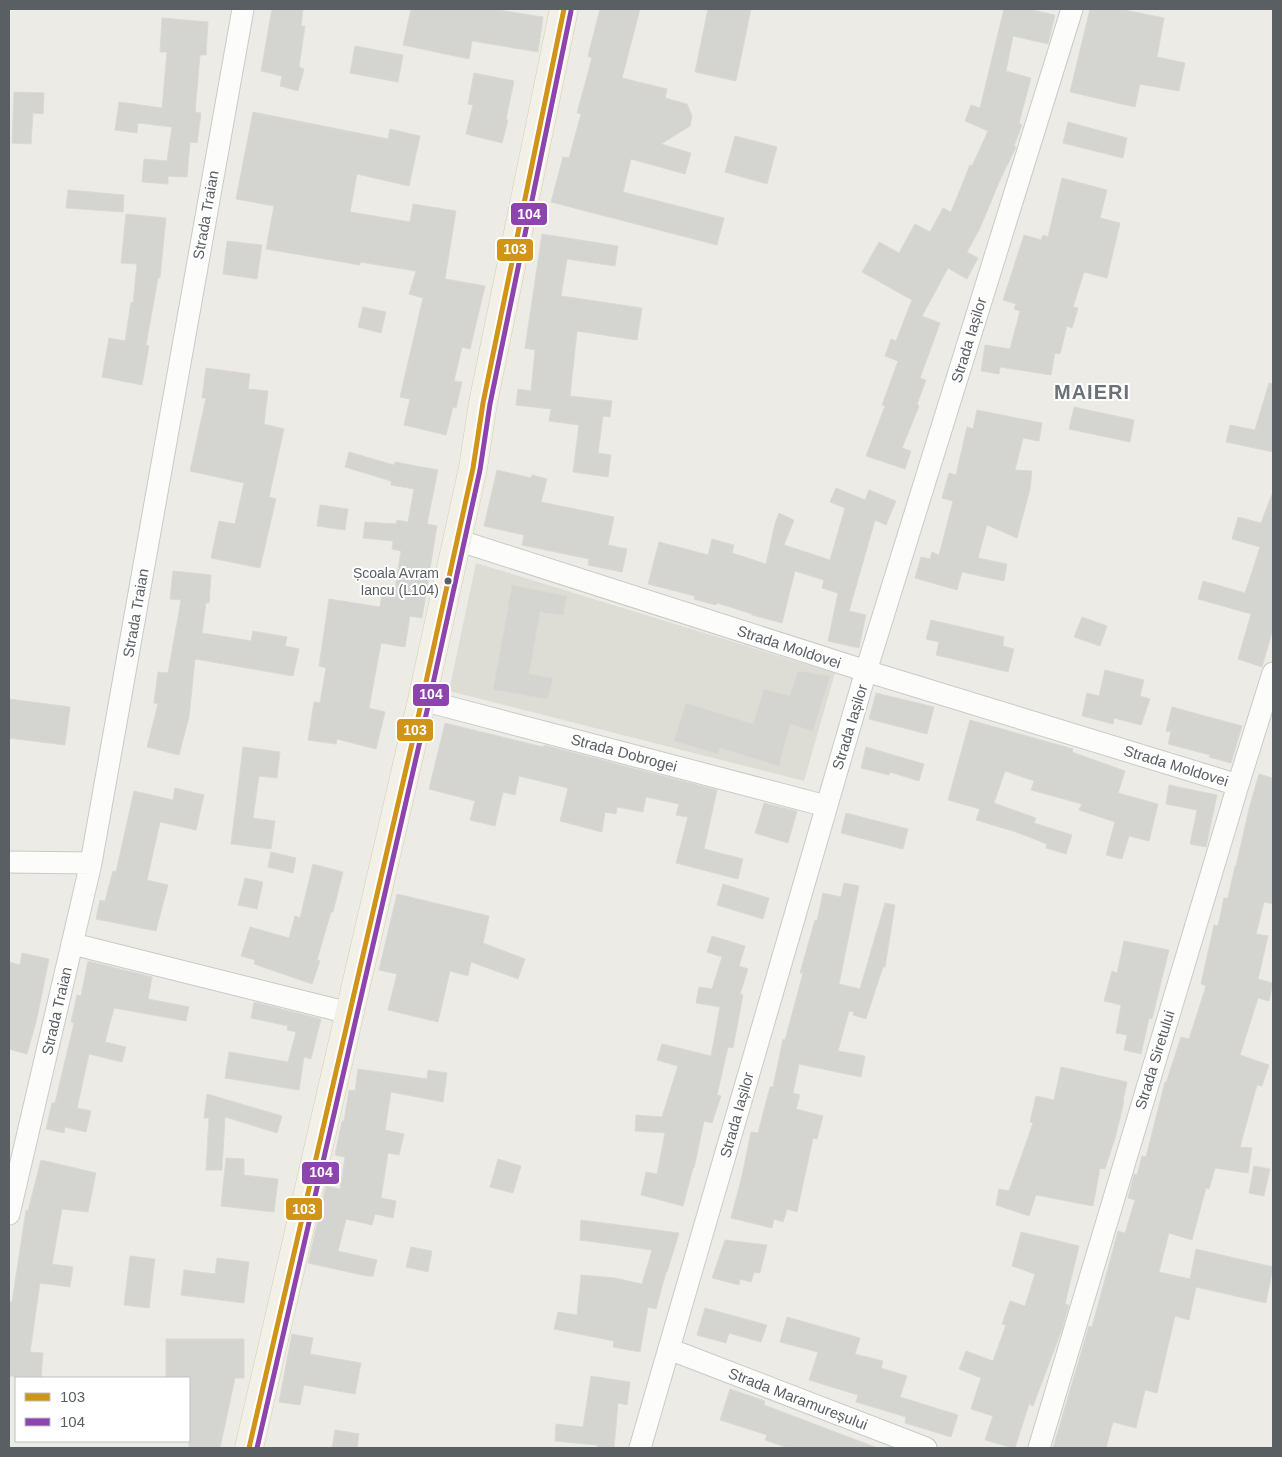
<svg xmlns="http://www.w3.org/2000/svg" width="1282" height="1457" font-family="Arial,sans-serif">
	<rect width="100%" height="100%" fill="#ecebe5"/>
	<!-- education -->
	<path fill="#deddd5" d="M476,563L835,673L804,781L449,691Z"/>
	<!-- building -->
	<path fill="#d4d4d0" stroke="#dcd9d4" d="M272,9H303L301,26H305L299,67L304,69L298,91L280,86L282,76L261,71Z
		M411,9H492L543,17L538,52L472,41L469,59L403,45Z
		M600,9H640L622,78L667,89L665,98L687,104L692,116L690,126L661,144L691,153L685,174L631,159L623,192L724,218L717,245L551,202L563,157L569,158L581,114L577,113L592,58L588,56Z
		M708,9H751L736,81L695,72Z
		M1004,9H1028L1055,15L1048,44L1013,36L1006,71L1031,78L1019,123L1022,125L1014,146L1016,147L1000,180L980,228L967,252L978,258L967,279L948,268L922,316L940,323L920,378L926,380L917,404L919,406L902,448L911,451L905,469L866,456L885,406L882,405L898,361L885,356L891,339L896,341L912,300L862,272L879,242L899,253L915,224L930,232L943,208L951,212L970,165L972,166L988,131L965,121L971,105L980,108Z
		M1090,9H1120L1164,18L1157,57L1185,63L1179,91L1140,84L1135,107L1070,92Z
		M162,18L208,22L206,55H200L195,112L201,113L197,143L190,142L187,177L168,176V184L142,182L144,159L167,161L172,127L138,123L137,133L115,130L119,102L162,108L167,52H160Z
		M355,46L403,55L398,82L350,73Z
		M474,73L514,81L506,119L508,120L502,143L466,134L473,105L468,104Z
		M14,92L44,93L43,114L33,113L31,144L12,143Z
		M253,112L388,139L390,129L420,136L409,186L357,174L350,212L410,222L413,204L456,211L445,279L485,286L470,349L462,347L454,381L462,382L456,408L453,407L446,435L404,425L410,399L400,397L423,298L409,294L416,271L360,262V265L266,249L274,206L236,199Z
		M1068,122L1127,138L1123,158L1063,143Z
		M735,136L777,147L767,184L725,172Z
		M1062,178L1107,190L1100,218L1120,223L1107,278L1084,272L1073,307L1078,308L1072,328L1067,326L1060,354L1055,353L1051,375L1000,367L999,374L981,371L985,345L1010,349L1020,311L1014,309L1016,304L1003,300L1024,235L1041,240L1043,235L1048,237Z
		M68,190L124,195L123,212L66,208Z
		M126,214L166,218L160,278H158L146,345L149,346L142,385L102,377L109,338L125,341L131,302L133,303L137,264L121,263Z
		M542,234L618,246L615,266L567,259L561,296L642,308L637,340L577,331L570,396L612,401L610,417L603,416L598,453L611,455L608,477L573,472L579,425L549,421L551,409L516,405L518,389L531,391L535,350L525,348Z
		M227,241L262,245L257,279L223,274Z
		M363,307L386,312L381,333L358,327Z
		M206,368L250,374L248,389L268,391L264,424L284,429L269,497L276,499L260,568L211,558L219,521L235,524L244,483L190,471L206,398H202Z
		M1269,383L1273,384V452L1226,442L1230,425L1255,430Z
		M1074,407L1134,420L1130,442L1069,429Z
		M977,410L1042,423L1039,441L1023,438L1015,470L1032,471L1030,489L1017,538L987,525L978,558L1007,564L1004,581L962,572L957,590L915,578L921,557L930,559L932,552L939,555L953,501L942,498L949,473L956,475L967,427L973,429Z
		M349,452L394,465L395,462L438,470L427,524L437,526L422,618L410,616L405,647L381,643L369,708L385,712L376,749L337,739L336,744L308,740L314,702L320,703L326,668L319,666L329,599L380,607L383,586L395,588L401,551L392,549L393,541L363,538L365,522L396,524L397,520L408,522L414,489L391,485V481L345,467Z
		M497,470L531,478L532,475L547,479L541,502L614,517L608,545L627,549L622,572L588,565L589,559L522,545L524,535L484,526Z
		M836,488L865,500L869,490L896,501L886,525L875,520L849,611L866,615L859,648L828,641L838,593L822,588L824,580L795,571L782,623L752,615V614L717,603L716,605L694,599L695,596L648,584L659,542L708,555L712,539L734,545L732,553L766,564L775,524L779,513L794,520L784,545L830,560L845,508L830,502Z
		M1272,494L1273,495V629L1262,667L1238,659L1251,614L1198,599L1203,581L1245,593L1260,547L1232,539L1238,517L1261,523Z
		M320,505L348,509L345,530L317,526Z
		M173,571L211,575L209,603H206L202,633L251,641L253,631L287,637L285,646L299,649L293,676L195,659L189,717L179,755L147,747L158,704L154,703L158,672L168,673L181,600L170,599Z
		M512,585L567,596L563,615L540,612L529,674L553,678L548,699L493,690Z
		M1082,617L1107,626L1100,646L1074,637Z
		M931,620L1004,637L1003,646L1014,649L1008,672L936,655L939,642L926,639Z
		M1105,670L1144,680L1140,696L1150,699L1141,725L1114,718L1113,724L1082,716L1087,693L1099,696Z
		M798,671L830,676L813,731L790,724L779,766L720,748L718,754L674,741L686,703L753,724L764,689L790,696Z
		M876,693L934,707L927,734L869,719Z
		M9,699L70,707L65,745L9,738Z
		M1172,707L1242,726L1231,763L1209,757L1210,755L1168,744L1171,732L1166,731Z
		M970,720L1073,749L1072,752L1125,771L1118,793L1158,804L1149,841L1129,836L1122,859L1106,855L1115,822L1079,810L1082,804L1031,790L1034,781L1005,771L994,803L1036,818L1034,823L1072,835L1066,854L1046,848L1047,844L1016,832L976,820L980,809L948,800Z
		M445,723L543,747L544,745L717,790L704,849L743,859L738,879L676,863L688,817L676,815L679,804L646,797L643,812L617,807L616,814L605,812L602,832L560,821L568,788L519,776L515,795L503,792L495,826L470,820L475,801L429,789Z
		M243,747L280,752L277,778L259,776L253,818L275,821L271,849L231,844Z
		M866,747L924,764L919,781L890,772L889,775L861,768Z
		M1259,774L1273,778V904L1264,902L1256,934L1268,936L1258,979L1273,983L1269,1001L1258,998L1240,1055L1269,1065L1262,1086L1257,1085L1240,1147L1252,1148L1248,1173L1215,1168L1209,1189L1206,1188L1192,1240L1169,1233L1159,1272L1190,1279L1196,1249L1273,1267L1266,1303L1196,1287L1189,1320L1175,1316L1157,1393L1145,1390L1136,1428L1113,1422L1106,1448H1053L1089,1326L1092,1327L1118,1231L1125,1233L1135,1200L1128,1198L1134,1174L1137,1175L1142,1156L1146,1157L1165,1082L1166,1083L1181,1037L1189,1039L1206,986L1201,984L1214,925L1218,926L1224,898H1228L1235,866H1236L1249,809Z
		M1169,785L1217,795L1206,847L1190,844L1197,810L1166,804Z
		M175,788L204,795L196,830L160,822L147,880L168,885L156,931L96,919L100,900L105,901L113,871L116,872L134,791L173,800Z
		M764,803L797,811L788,843L755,833Z
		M846,813L908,829L903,849L841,833Z
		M271,852L296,858L293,873L268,867Z
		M313,864L343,872L333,912H331L317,960L320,961L312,984L254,964L255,960L241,956L250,927L289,938L295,916L300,918Z
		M245,878L263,882L257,909L238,905Z
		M844,883L859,886L839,984L860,989L885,903L895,905L885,967H883L866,1019L853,1015L854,1012L849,1011L838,1051L865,1056L861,1077L799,1064L793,1093L800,1095L796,1109L823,1116L817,1139L813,1138L797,1212L787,1209L783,1222L774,1219L772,1228L731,1218L742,1176L751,1132L758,1133L770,1087H773L783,1039L785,1040L803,973H800L815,920L817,921L823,893L841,897Z
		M723,884L769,898L763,919L717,905Z
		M397,894L489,916L483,943L525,959L518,979L471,962L468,976L450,971L438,1022L388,1010L397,974L379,970Z
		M712,936L745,946L739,966L748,969L740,994L743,995L733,1048L728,1047L717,1095L721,1096L712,1123L704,1121L694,1168H693L683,1206L641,1195L646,1172L657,1174L665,1133L635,1131L636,1115L662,1117L678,1066L657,1060L662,1044L711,1056L720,1007L696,1003L699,987L712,989L722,957L707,952Z
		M1124,941L1169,950L1152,1019L1149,1018L1141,1054L1124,1050L1127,1035L1116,1033L1121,1005L1104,1001L1112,971L1117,973Z
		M22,953L49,959L37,1018L27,1054L9,1049V962L20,965Z
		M88,961L152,977L148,999L189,1007L186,1021L114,1008L105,1042L126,1047L122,1062L89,1054L77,1108L91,1111L86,1132L65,1127L64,1133L46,1129L52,1103H55L74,1023L71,1022L77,995L81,996Z
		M254,1002L321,1019L311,1059L304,1057L299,1090L225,1078L229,1052L288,1062L296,1032L287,1030L288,1026L251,1018Z
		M1061,1067L1127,1082L1123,1101H1124L1116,1135L1105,1169L1100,1168L1093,1206L1036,1195L1029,1216L996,1205L999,1189L1009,1191L1033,1123L1030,1122L1036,1096L1054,1100Z
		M358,1069L427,1079L428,1070L447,1073L443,1102L391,1092L385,1130L404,1134L399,1155L388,1153L381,1198L396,1201L393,1218L375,1214L372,1225L346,1219L338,1251L377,1260L373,1276H367L308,1263L326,1186L340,1189L345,1157L335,1155L342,1121H344L349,1090L355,1091Z
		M207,1094L282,1116L277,1133L225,1117L222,1170H206L209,1118H204Z
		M226,1158L244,1159V1175L278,1179L274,1212L221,1206Z
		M498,1159L521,1166L513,1193L490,1187Z
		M41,1160L96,1173L88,1212L62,1209L52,1264L73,1267L70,1287L40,1283L30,1352L43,1353L41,1378L9,1376V1301L12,1302L26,1210L28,1211Z
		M1254,1166L1270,1169L1264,1196L1249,1193Z
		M581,1220L679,1233L667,1272H666L656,1309L648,1307L640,1352L613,1347L614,1341L554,1329L558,1312L577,1315L581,1275L615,1278L642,1284L652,1250L580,1240Z
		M1021,1232L1079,1246L1065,1304L1069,1305L1062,1329L1033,1406L1029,1404L1015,1448H1013L985,1440L993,1416L971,1409L981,1378L959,1369L966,1351L993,1361L1006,1325L1002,1324L1010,1301L1025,1306L1035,1274L1012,1266Z
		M725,1240L767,1245L760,1273L754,1272L751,1282L740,1279L739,1285L712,1278Z
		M411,1247L432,1251L428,1272L406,1267Z
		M130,1256L155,1259L149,1308L124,1305Z
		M217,1258L249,1262L244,1303L181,1295L184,1270L215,1274Z
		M705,1308L767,1325L761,1342L729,1333L726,1343L697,1335Z
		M787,1317L860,1338L855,1354L883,1361L881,1368L907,1376L900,1397L958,1415L951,1437L905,1423L906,1417L856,1402L858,1395L809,1380L818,1352L780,1342Z
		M292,1334L313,1338L310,1354L361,1363L355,1394L304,1385L300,1405L279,1402Z
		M166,1339H244V1378H235L220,1448H189V1378H166Z
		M591,1376L630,1382L627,1405L618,1403L614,1448H597V1445L555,1441L556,1424L583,1427Z
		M730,1389L765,1401L764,1405L875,1447V1448H788L765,1440L767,1435L720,1420Z
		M335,1430L359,1434L357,1448H332Z"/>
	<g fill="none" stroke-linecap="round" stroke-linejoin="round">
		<!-- minor casing -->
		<g stroke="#c9cac9" stroke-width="23">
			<path id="minor" d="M457,540L866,671L1238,785
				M422,700L826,806
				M9,862L91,863
				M73,944L349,1013
				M9,1214L91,863L243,9
				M669,1349L926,1448
				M640,1448L866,671L1072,9
				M1039,1448L1238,785L1273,673"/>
		</g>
		<!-- major casing -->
		<g stroke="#d6ccb0" stroke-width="29">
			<path id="major" d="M249,1448L422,700L473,468L483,403L564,9"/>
		</g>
		<!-- minor -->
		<use href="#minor" stroke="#fcfcfb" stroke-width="21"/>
		<!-- major -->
		<use href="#major" stroke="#f3f1e7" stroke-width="28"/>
		<!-- bus-1 casing -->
		<g stroke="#fff" stroke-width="9">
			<path id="bus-1" d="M249,1448L422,700L473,468L483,403L564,9"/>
		</g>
		<!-- bus-2 casing -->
		<g stroke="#fff" stroke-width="9">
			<path id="bus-2" d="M257,1448L429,702L480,470L490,404L571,11"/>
		</g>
		<!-- bus-1 -->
		<use href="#bus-1" stroke="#d09419" stroke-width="5"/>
		<!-- bus-2 -->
		<use href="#bus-2" stroke="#8e44ad" stroke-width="5"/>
	</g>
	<!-- markers -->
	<circle fill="#5a5f64" stroke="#fff" stroke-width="2" cx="448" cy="581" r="4.5"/>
	<g text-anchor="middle" stroke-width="4" stroke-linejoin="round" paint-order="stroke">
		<!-- bus labels -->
		<g font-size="14" fill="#5a5f64" stroke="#fff" text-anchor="end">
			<text x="439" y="578">Școala Avram<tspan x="439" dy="17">Iancu (L104)</tspan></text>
		</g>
		<!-- street labels -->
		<g font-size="15" fill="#5a5f64" stroke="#fff">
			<text transform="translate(206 215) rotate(-80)" y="5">Strada Traian</text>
			<text transform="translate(969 340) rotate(-73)" y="5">Strada Iașilor</text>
			<text transform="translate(136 613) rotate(-80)" y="5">Strada Traian</text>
			<text transform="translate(789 647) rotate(18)" y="5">Strada Moldovei</text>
			<text transform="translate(850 727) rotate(-73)" y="5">Strada Iașilor</text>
			<text transform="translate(624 753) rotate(15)" y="5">Strada Dobrogei</text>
			<text transform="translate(1176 766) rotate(17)" y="5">Strada Moldovei</text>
			<text transform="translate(57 1011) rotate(-77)" y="5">Strada Traian</text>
			<text transform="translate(1155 1060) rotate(-73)" y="5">Strada Siretului</text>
			<text transform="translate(737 1115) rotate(-74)" y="5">Strada Iașilor</text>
			<text transform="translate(798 1399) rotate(21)" y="5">Strada Maramureșului</text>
		</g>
		<!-- district labels -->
		<g font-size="20" font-weight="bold" letter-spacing="1" fill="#6b7177" stroke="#fff">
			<text x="1092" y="399">MAIERI</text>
		</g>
	</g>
	<g stroke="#fff" stroke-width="2">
		<rect x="510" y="202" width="38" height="24" rx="5" fill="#8e44ad"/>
		<rect x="496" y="238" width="38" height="24" rx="5" fill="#d09419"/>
		<rect x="412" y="683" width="38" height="24" rx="5" fill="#8e44ad"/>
		<rect x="396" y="718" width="38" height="24" rx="5" fill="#d09419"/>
		<rect x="301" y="1161" width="39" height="24" rx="5" fill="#8e44ad"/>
		<rect x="285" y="1197" width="38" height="24" rx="5" fill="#d09419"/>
	</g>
	<g font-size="14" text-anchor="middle" font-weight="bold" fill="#fff">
		<text x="529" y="219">104</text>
		<text x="515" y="254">103</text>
		<text x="431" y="699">104</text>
		<text x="415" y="735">103</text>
		<text x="321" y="1177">104</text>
		<text x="304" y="1214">103</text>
	</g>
	<!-- border -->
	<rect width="1282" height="1457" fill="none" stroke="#5a5f64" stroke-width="20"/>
	<!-- legend -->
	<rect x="15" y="1377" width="175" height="65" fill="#ffffff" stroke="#bdbfc1"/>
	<rect x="25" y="1393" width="25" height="8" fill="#d09419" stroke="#bdbfc1"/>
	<text x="60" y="1402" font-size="15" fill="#5a5f64">103</text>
	<rect x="25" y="1418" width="25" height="8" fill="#8e44ad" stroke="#bdbfc1"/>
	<text x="60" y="1427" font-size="15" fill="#5a5f64">104</text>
</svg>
